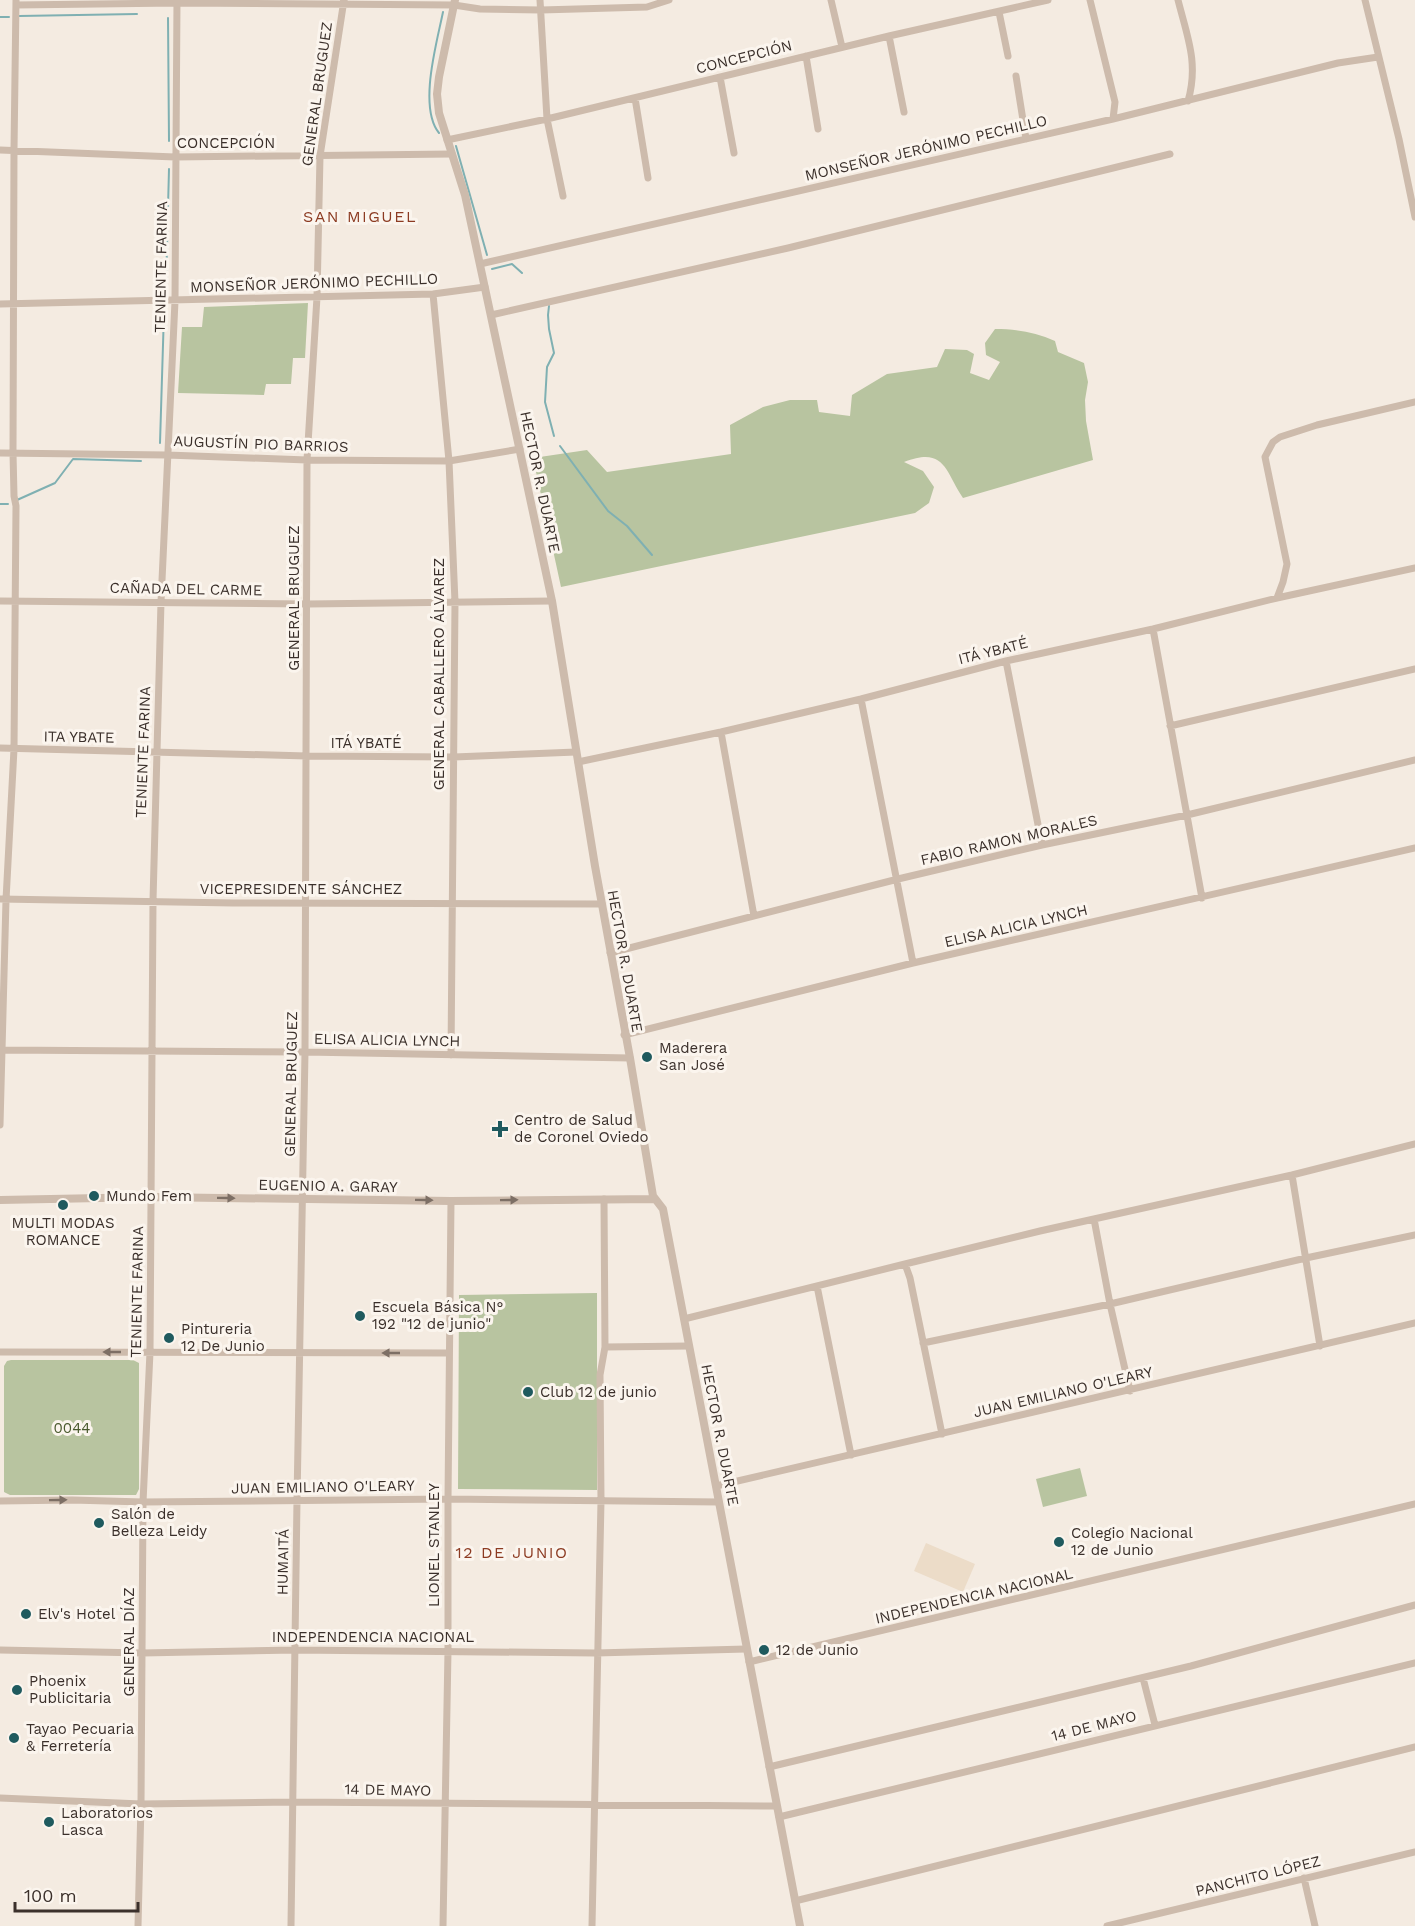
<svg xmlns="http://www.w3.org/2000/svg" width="1415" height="1926" font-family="'Work Sans',sans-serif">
	<rect width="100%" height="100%" fill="#f4ebe1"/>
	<!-- green -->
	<path fill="#b8c4a0" d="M308,303L305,358H293L291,384H266L264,395L178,393L182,327H202L204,307Z
		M995,329C1016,329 1035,332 1055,341L1058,352L1084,363L1088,382L1085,400L1086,421L1093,460L963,498C945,471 945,446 904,462L923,471L934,487L929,503L915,513L561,587L533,458L587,450L607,472L731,454L730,425L763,407L790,400H817L819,412L850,416L852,395L887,374L937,367L945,349L967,350L974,354L970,373L989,380L1000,362L986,355L985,343Z
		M597,1293V1490L458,1489L459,1295Z
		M11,1360H133L139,1363V1489L136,1495H10L4,1492V1366L7,1361Z
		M1080,1468L1087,1496L1043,1507L1036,1479Z"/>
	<!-- plaza -->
	<path fill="#ecdcc8" d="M926,1543L975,1564L963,1592L914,1571Z"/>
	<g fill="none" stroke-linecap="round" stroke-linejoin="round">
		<!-- stream -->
		<path stroke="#7fb0b2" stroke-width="2" d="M19,16L137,14
			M0,17H9
			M168,18L169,141
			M439,133C418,107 437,42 443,12
			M456,146L487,255
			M492,269L512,264L522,273
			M166,286L169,169
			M549,306L548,315L549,329L554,353L547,367L545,402L554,436
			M160,443L164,312
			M560,446L608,511L627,526L652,555
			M17,500L55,483L73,459L141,461
			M0,504H8"/>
		<!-- minor -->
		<path stroke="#cdbbac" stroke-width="7" d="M540,0L547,119L563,196
			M831,0L842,47
			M1090,0L1115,102L1113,119
			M1178,0C1187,36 1199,63 1188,101
			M1365,0L1399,139L1415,217
			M16,5L177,3L454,5L480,9L541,10L647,7L669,0
			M999,12L1008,56
			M889,36L904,112
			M806,56L818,129
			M1016,76L1026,139
			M720,77L734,153
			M635,98L648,178
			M447,140L547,119L889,36L1048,0
			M0,150L175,157L452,154
			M480,264L1113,119L1338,63L1378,57
			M433,294L449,461L455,602L451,1055
			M0,304L433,294L485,287
			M491,315L788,248L1170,154
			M0,453L167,455L307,460L449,461L520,449
			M1277,598L1283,582L1287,564L1265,457L1273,442L1280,437L1317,425L1415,402
			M0,601L308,604L552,601
			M1153,629L1202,898
			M1006,661L1042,845
			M861,699L913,963
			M1170,726L1415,669
			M721,732L754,916
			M0,748L307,756L454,757L576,752
			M578,762L721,732L861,699L1006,661L1153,629L1277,598L1415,568
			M0,899L233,903L602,904
			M610,953L898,879L1042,845L1187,815L1415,760
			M624,1035L913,963L1415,848
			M0,1050L305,1052L630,1058
			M0,1125L6,900L14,749L16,506L14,496L13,453L14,150L16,0
			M1292,1175L1320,1346
			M1094,1219L1110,1304L1130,1391
			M905,1264L1040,1231L1292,1175L1415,1144
			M817,1286L851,1455
			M684,1319L905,1264L910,1278L942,1434
			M923,1343L1110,1304L1306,1258L1415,1235
			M605,1347L689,1346
			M0,1352L449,1353
			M716,1486L1415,1323
			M0,1501L72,1500L143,1502L448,1499L719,1502
			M0,1650L142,1653L295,1650L596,1653L746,1649
			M749,1662L1415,1504
			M1143,1678L1155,1725
			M769,1767L1191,1666L1415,1605
			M0,1798L141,1804L294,1802L776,1806
			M779,1817L1415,1663
			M1304,1878L1315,1926
			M795,1901L1415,1747
			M138,1926L141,1804L143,1502L150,1352L153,901L161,602L175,301L177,0
			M291,1926L297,1500L305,1052L307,460L317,297L320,156L344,0
			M443,1926L448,1651V1499L451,1201
			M592,1926L601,1501L600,1375L605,1347L604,1199
			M1107,1926L1415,1852"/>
		<!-- tertiary -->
		<path stroke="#cdbbac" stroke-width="8" d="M455,0L439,77L437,94L439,113L465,195L552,601L595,866L630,1058L653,1196L663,1209L800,1926
			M0,1200L151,1197L451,1201L655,1199"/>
	</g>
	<!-- one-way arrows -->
	<defs><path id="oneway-solid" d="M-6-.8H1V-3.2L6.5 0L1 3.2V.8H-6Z" transform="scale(1.5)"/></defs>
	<g fill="#7d6f65">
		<use href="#oneway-solid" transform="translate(226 1198) rotate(1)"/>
		<use href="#oneway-solid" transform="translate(424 1200) rotate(1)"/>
		<use href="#oneway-solid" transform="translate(509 1200) rotate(-1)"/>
		<use href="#oneway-solid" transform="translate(112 1352) rotate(-180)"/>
		<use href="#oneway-solid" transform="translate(391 1353) rotate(-180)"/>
		<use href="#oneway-solid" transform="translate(58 1500) rotate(-1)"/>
	</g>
	<!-- markers -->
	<g fill="#1f5a5e" stroke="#fbf5ee" stroke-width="2">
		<circle cx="647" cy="1057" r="6"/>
		<path d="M497 1120h6v6h6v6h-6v6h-6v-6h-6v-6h6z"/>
		<circle cx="94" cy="1196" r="6"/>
		<circle cx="63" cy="1205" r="6"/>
		<circle cx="360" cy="1316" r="6"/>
		<circle cx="169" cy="1338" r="6"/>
		<circle cx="528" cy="1392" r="6"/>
		<circle cx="99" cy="1523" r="6"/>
		<circle cx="1059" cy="1542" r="6"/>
		<circle cx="26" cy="1614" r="6"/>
		<circle cx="764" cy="1650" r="6"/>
		<circle cx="17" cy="1690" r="6"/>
		<circle cx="14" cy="1738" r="6"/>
		<circle cx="49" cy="1822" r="6"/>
	</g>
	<g text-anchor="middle" stroke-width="6" stroke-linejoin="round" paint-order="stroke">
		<!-- street labels -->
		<g font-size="15" fill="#3b302b" stroke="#fbf5ee">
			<text transform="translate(744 57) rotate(-14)" y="5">CONCEPCIÓN</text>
			<text transform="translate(317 94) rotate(-82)" y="5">GENERAL BRUGUEZ</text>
			<text x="226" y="148">CONCEPCIÓN</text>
			<text transform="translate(926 148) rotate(-13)" y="5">MONSEÑOR JERÓNIMO PECHILLO</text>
			<text transform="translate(161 267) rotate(-89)" y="5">TENIENTE FARINA</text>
			<text transform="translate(314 283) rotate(-2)" y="5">MONSEÑOR JERÓNIMO PECHILLO</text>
			<text transform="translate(261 444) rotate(2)" y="5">AUGUSTÍN PIO BARRIOS</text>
			<text transform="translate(540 482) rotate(78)" y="5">HECTOR R. DUARTE</text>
			<text transform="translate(186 589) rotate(1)" y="5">CAÑADA DEL CARME</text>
			<text transform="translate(294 598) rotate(-90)" y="5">GENERAL BRUGUEZ</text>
			<text transform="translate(993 651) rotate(-14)" y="5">ITÁ YBATÉ</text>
			<text transform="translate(439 674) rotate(-90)" y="5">GENERAL CABALLERO ÁLVAREZ</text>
			<text transform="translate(79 737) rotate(1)" y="5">ITA YBATE</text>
			<text x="366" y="748">ITÁ YBATÉ</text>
			<text transform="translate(143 752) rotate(-88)" y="5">TENIENTE FARINA</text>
			<text transform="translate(1009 840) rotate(-13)" y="5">FABIO RAMON MORALES</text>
			<text x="301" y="894">VICEPRESIDENTE SÁNCHEZ</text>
			<text transform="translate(1016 926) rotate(-13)" y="5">ELISA ALICIA LYNCH</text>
			<text transform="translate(625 961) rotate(80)" y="5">HECTOR R. DUARTE</text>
			<text transform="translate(387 1040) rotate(1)" y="5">ELISA ALICIA LYNCH</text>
			<text transform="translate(291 1084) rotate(-89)" y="5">GENERAL BRUGUEZ</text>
			<text transform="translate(328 1186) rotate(1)" y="5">EUGENIO A. GARAY</text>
			<text transform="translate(137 1292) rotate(-89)" y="5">TENIENTE FARINA</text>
			<text transform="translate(1063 1392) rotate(-13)" y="5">JUAN EMILIANO O'LEARY</text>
			<text transform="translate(720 1435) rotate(79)" y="5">HECTOR R. DUARTE</text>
			<text transform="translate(323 1487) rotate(-1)" y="5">JUAN EMILIANO O'LEARY</text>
			<text transform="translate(434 1545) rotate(-90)" y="5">LIONEL STANLEY</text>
			<text transform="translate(283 1562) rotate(-89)" y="5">HUMAITÁ</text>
			<text transform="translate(974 1596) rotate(-13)" y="5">INDEPENDENCIA NACIONAL</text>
			<text x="373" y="1642">INDEPENDENCIA NACIONAL</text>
			<text transform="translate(129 1642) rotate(-90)" y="5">GENERAL DÍAZ</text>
			<text transform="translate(1094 1726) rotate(-14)" y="5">14 DE MAYO</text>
			<text transform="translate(388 1790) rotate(1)" y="5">14 DE MAYO</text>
			<text transform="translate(1258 1876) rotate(-14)" y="5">PANCHITO LÓPEZ</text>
		</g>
		<!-- poi labels -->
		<g font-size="15" fill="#3b302b" stroke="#fbf5ee" text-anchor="start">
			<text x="659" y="1053">Maderera<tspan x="659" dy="17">San José</tspan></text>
			<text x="514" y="1125">Centro de Salud<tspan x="514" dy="17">de Coronel Oviedo</tspan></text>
			<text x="106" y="1201">Mundo Fem</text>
			<text x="63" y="1228" text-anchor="middle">MULTI MODAS<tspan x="63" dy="17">ROMANCE</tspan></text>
			<text x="372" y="1312">Escuela Básica N°<tspan x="372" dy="17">192 "12 de junio"</tspan></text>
			<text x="181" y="1334">Pintureria<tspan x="181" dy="17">12 De Junio</tspan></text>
			<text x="540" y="1397">Club 12 de junio</text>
			<text x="111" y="1519">Salón de<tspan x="111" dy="17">Belleza Leidy</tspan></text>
			<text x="1071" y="1538">Colegio Nacional<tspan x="1071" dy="17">12 de Junio</tspan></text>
			<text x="38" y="1619">Elv's Hotel</text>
			<text x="776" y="1655">12 de Junio</text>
			<text x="29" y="1686">Phoenix<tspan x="29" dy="17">Publicitaria</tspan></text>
			<text x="26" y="1734">Tayao Pecuaria<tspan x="26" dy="17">&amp; Ferretería</tspan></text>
			<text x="61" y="1818">Laboratorios<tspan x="61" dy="17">Lasca</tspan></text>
		</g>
		<!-- park labels -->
		<g font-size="15" fill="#4a5a2e" stroke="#fbf5ee">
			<text x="72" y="1433">0044</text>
		</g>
		<!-- neighbourhood labels -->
		<g font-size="16" letter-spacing="1.5" fill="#8c3b22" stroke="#fbf5ee">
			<text x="360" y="222">SAN MIGUEL</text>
			<text x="512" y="1558">12 DE JUNIO</text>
		</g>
	</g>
	<!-- scale -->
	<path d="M15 1902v9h123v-9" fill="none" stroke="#3b302b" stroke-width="3"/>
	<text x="24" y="1902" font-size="18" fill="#3b302b" stroke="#fbf5ee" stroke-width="4.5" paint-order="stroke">100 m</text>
</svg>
